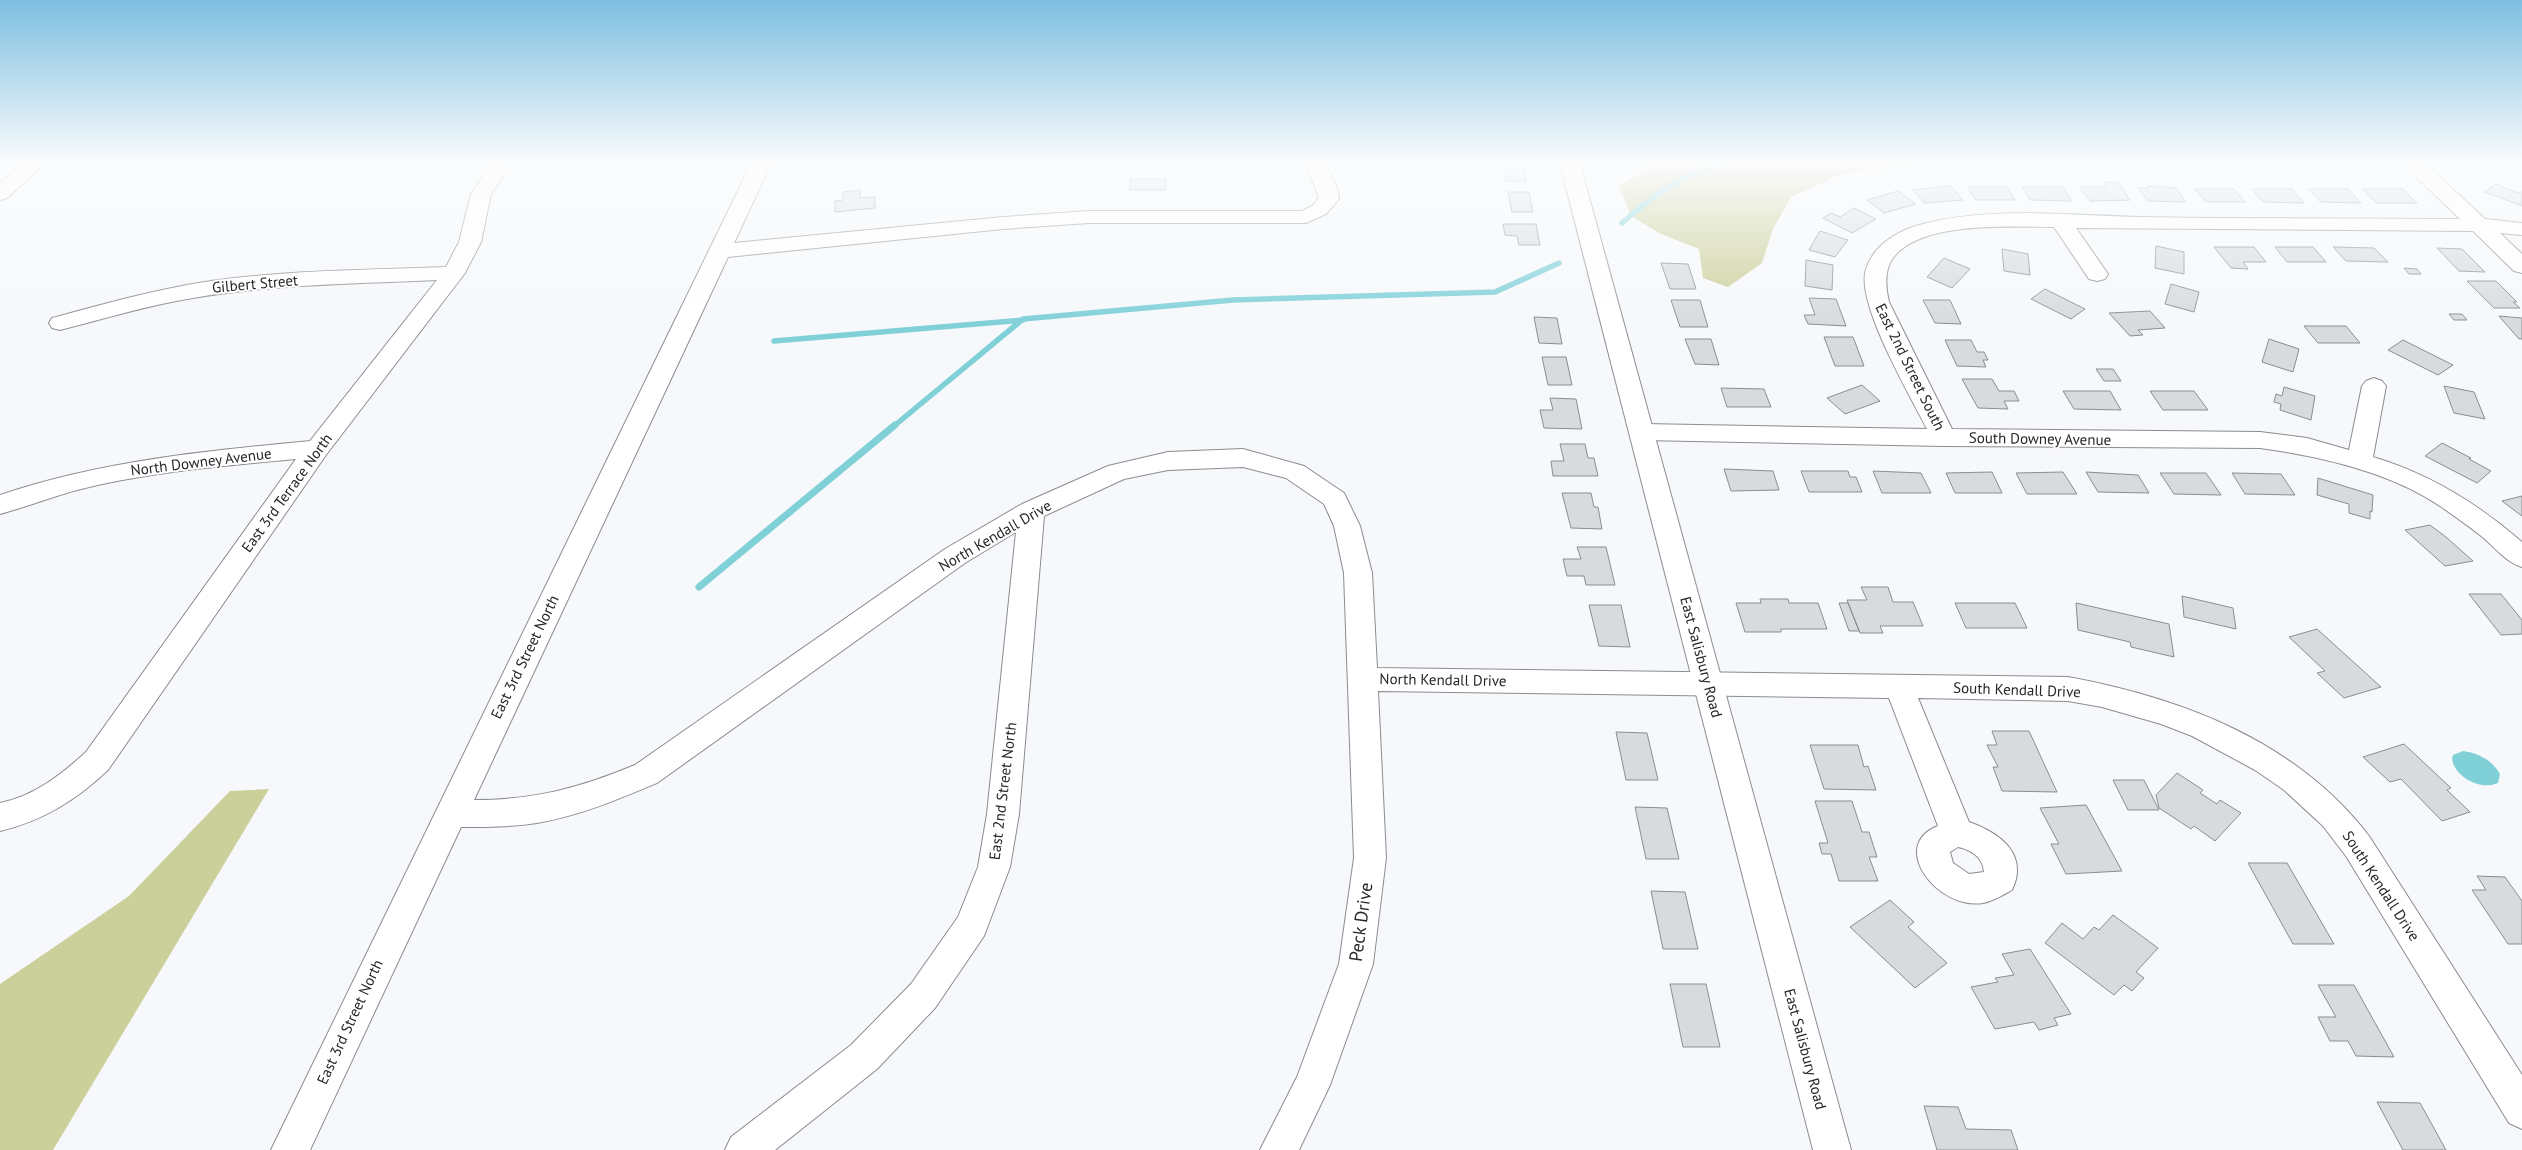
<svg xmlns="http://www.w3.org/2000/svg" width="2522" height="1150" font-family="'PT Sans',sans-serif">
	<rect width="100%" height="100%" fill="#f6f8fb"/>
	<!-- green -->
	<path fill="#cbcf99" d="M1643,164H1916L1844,173L1791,197L1773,229L1762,263L1728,287L1703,278L1699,249L1661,234L1631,216L1619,186L1648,169Z
		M269,789L53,1150H0V984L129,896L230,791Z"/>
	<!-- water -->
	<path fill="#80d0d8" d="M2463,751C2478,753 2492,760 2500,774L2498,783C2480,791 2455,777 2452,759L2453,755Z"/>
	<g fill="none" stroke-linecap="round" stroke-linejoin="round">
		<!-- stream-far1 -->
		<path stroke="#80d0d8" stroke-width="5.5" d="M1622,223C1653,196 1682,173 1722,164
			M774,341L1023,320
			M894,426L1023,319L1233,300L1495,292L1559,263"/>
		<!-- stream -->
		<path stroke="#80d0d8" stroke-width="7" d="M699,587L895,425"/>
	</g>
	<!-- building -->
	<path fill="#d8dbdd" stroke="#8b8d90" d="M1502,164H1523L1526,181H1506Z
		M1131,179H1166L1165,190H1129Z
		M2103,182H2118L2130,200L2090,201L2079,187H2107Z
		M2496,184L2517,193L2522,192V206L2485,192Z
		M1951,186L1963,200L1924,203L1913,190Z
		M2147,186L2176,188L2186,202L2148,201L2138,188H2149Z
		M1968,187H2007L2015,200H1976Z
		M2022,187H2063L2072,201L2030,200Z
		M2195,189H2234L2245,202H2206Z
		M2252,189H2292L2304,203L2263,202Z
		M2308,189H2348L2361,203L2321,202Z
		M2363,189H2403L2417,203H2376Z
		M860,190V198L875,197V208L835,212V201L843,200V192Z
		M1898,191L1916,204L1884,213L1867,200Z
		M1508,192H1529L1533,212H1512Z
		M1854,208L1876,219L1852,233L1823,218L1831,213L1840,217Z
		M1503,224H1536L1540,245H1519L1517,236L1505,235Z
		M1820,231L1848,240L1835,257L1809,250Z
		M2156,246L2184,252V274L2155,268Z
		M2214,247H2254L2266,262H2243L2248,269L2231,268Z
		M2275,247H2313L2326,262H2287Z
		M2333,247L2374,248L2388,262L2346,261Z
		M2437,248L2462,249L2485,272L2459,271Z
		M2002,249L2028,254L2030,275L2004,271Z
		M1944,258L1970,269L1952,288L1927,277Z
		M1806,260L1833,265L1832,290L1805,286Z
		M1661,263L1688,264L1696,289H1670Z
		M2404,268L2417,269L2421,274H2409Z
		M2467,281H2496L2517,302H2513L2520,308H2494Z
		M2171,284L2199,292L2194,312L2165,304Z
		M2045,289L2085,309L2071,319L2031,299Z
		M1809,298L1836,299L1846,326L1808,324L1804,315H1815Z
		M1671,300H1700L1708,327H1680Z
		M1923,300H1950L1961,324L1935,323Z
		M2150,311L2165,328L2138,330L2143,335L2130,336L2109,313Z
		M2449,314H2462L2467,320H2454Z
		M2499,316L2522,318V339H2519Z
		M1534,317L1557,318L1562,344L1539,343Z
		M2304,326H2346L2360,343H2318Z
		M1824,337H1853L1864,366H1835Z
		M1685,339H1711L1719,365L1695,364Z
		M2269,339L2299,349L2293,372L2262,362Z
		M1945,340H1971L1977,352H1984L1988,360H1983L1986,367L1957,366Z
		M2403,340L2453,365L2438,375L2388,350Z
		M1542,357H1566L1572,385H1548Z
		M2096,369H2113L2121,381H2104Z
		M1962,379H1992L1999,391H2014L2019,401H2004L2008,409L1978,408Z
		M1862,385L1880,401L1845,414L1827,398Z
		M2444,386L2474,392L2485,419L2454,413Z
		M2284,387L2315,396L2311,420L2280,410L2281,404L2274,402L2276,394L2282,396Z
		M1721,388L1764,389L1771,407H1727Z
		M2063,391H2110L2121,410L2074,409Z
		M2150,391H2194L2208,410H2163Z
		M1550,398L1576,399L1582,429L1544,428L1540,410H1553Z
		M2442,443L2471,458L2469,459L2491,471L2477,483L2425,456Z
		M1560,444H1585L1588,458H1594L1598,476H1553L1551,461H1564Z
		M1724,469L1773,471L1779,490L1731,491Z
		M1801,471H1848L1850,477H1856L1862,492H1809Z
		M1873,471L1921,473L1931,493H1882Z
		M1992,472L2002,493H1955L1946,473Z
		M2063,472L2077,494H2027L2016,473Z
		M2086,472L2138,475L2149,493L2098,492Z
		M2160,473H2206L2221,495L2174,494Z
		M2232,473L2281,474L2295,495L2245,494Z
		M2318,478L2373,495L2372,512L2370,511V519L2349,513V504L2317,495Z
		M1562,493H1591L1594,507H1598L1602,529L1571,528Z
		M2522,496V516L2502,501Z
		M2430,525L2446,537L2473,561L2445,566L2405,530Z
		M1577,547H1606L1615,585H1586L1584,576H1567L1563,559H1581Z
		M1861,587H1888L1893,602H1913L1923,626H1880L1883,633H1860L1847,600H1867Z
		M2469,594H2501L2522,620V634L2501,635Z
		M2182,596L2233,608L2236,629L2184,617Z
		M1760,599H1788L1789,603H1818L1827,629H1781V632H1745L1736,603H1761Z
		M1839,603H1848L1859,631H1849Z
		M1955,603H2015L2027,628H1966Z
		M2076,603L2169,624L2174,657L2131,647L2130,642L2078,630Z
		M1589,605H1621L1630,647L1599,646Z
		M2317,629L2381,687L2344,698L2317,673L2325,671L2289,637Z
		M1992,731H2029L2057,792L2002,791L1993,767H1998L1987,745H1997Z
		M1616,732L1647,733L1658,780H1626Z
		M2404,744L2451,788L2447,790L2470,812L2442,821L2401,779L2390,782L2363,757Z
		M1810,745H1858L1864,767L1868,766L1876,790L1824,789Z
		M2177,773L2203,790L2200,793L2217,804L2220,800L2241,813L2215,841L2194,826L2191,829L2159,808L2156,795Z
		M2113,780H2144L2159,810H2128Z
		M1815,801H1852L1862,832H1869L1877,857H1869L1878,881H1839L1831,854H1822L1819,843H1828Z
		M2086,805L2122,871L2066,874L2051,844H2059L2040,808Z
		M1635,807L1667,808L1679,859H1646Z
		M2248,863H2287L2334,944H2293Z
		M2477,876L2505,877L2522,901V944H2508L2472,890H2486Z
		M1651,891L1685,892L1698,949H1663Z
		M1890,900L1914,922L1908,927L1947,963L1915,988L1850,927Z
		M2113,915L2158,948L2136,972L2144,978L2132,991L2124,985L2114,995L2045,943L2062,923L2083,939L2094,927L2099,930Z
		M2030,949L2071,1014L2054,1018L2058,1025L2039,1030L2034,1022L1995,1029L1971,987L1998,982L1995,978L2014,975L2002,954Z
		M1670,984H1706L1720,1047H1683Z
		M2318,985H2354L2394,1057L2356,1056L2348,1041H2330L2318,1017H2336Z
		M2377,1102L2420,1103L2446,1150H2403Z
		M1924,1106L1958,1107L1966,1129L2011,1130L2018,1150H1937Z"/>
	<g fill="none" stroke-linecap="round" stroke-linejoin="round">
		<!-- minor casing -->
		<g stroke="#8a8c8f" stroke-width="2">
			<path id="minor" d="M22,164H44L7,198L0,200V183Z
				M491,164H511L491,194L481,242L465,273L326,455L108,770C76,800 43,821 0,831V803C34,796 61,775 86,752L296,459C223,466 148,472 77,490C51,497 26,507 0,514V495C101,461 204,451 310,441L437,280C355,284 274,284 193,298C148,305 104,319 60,330L52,328L49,323L52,318C104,304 157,289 211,281C289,270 368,270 446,267L459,242L471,194Z
				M751,164H771L734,243L1003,217L1089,211H1302L1312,206L1319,198L1306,164H1326L1338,191L1339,199L1326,214L1306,223H1089L1003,229L728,257L474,800C534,800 580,788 635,765L945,549L1022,504L1108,466L1168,452L1243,449L1304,466L1344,493L1360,526L1372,573L1377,668L2068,677C2182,698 2296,741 2369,836L2522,1075V1129L2509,1123L2346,856L2323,826L2284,790L2255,770L2192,736L2161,724L2102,707L2068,701L1918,698L1969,822C2000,833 2029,854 2012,890C2003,895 1993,901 1983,903C1937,910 1888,845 1938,826L1889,698L1378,691L1386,858L1373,964L1330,1085L1299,1150H1260L1297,1077L1339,964L1354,858L1344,573L1334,526L1324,504L1286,478L1243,467L1168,470L1124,479L1044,516L1019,814L1010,867L984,936L935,1008L877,1069L775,1150H725L731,1137L851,1045L911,984L958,917L978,867L987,814L1016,532L965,563L657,783C619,799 579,816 537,823C512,827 487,827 461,827L310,1150H271ZM1958,847C1971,850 1983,857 1984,872L1969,874L1953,863L1950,852Z
				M2407,164H2426L2485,219L2522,223V235L2500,233L2522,254V273L2514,271L2473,231L2076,228L2108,274L2105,279L2097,281L2089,279L2054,227C2012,227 1916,220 1891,261C1884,274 1886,289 1889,302L1952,429L2260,432L2307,438L2349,450L2362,386L2366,381L2374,378L2382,381L2386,386L2373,457C2430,474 2477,503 2522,542V567C2505,562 2494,546 2480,535C2467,525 2453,515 2440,506C2390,472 2319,456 2260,448L1944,446L1643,440L1634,438L1631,432L1634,426L1643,424L1927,429C1910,395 1855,302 1866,269C1873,246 1897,231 1919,225C1989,206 2068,215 2139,217C2246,219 2353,218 2460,219L2409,170Z"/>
		</g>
		<!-- tertiary casing -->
		<g stroke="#8a8c8f" stroke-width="2">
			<path id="tertiary" d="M1560,164H1580L1851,1150H1813Z"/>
		</g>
		<!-- minor -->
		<use href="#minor" fill="#fff" fill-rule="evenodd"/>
		<!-- tertiary -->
		<use href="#tertiary" fill="#fff" fill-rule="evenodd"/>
	</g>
	<!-- sky -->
	<linearGradient id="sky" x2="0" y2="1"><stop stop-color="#7ebfe2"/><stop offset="0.5" stop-color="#fbfcfd"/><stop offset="1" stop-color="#fbfcfd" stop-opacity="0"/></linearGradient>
	<rect width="2522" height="325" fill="url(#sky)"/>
	<g text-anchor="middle" stroke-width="4" stroke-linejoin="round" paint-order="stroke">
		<!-- street labels -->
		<g font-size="15" fill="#252627" stroke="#fff">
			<text transform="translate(255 284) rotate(-5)" y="5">Gilbert Street</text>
			<text transform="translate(1910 367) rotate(64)" y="5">East 2nd Street South</text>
			<text transform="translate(2040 439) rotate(1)" y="5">South Downey Avenue</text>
			<text transform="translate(201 462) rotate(-7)" y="5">North Downey Avenue</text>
			<text transform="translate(287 493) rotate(-54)" y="5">East 3rd Terrace North</text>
			<text transform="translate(995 536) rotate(-30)" y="5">North Kendall Drive</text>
			<text transform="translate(525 657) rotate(-64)" y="5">East 3rd Street North</text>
			<text transform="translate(1701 657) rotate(75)" y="5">East Salisbury Road</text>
			<text transform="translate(1443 680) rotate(1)" y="5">North Kendall Drive</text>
			<text transform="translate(2017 690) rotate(2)" y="5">South Kendall Drive</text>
			<text transform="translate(1003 791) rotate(-83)" y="5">East 2nd Street North</text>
			<text transform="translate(2381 886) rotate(57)" y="5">South Kendall Drive</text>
			<text transform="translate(350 1022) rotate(-65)" y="5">East 3rd Street North</text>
			<text transform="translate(1805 1049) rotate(75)" y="5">East Salisbury Road</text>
		</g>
		<!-- near-street labels -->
		<g font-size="18" fill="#252627" stroke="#fff">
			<text transform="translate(1361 922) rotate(-82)" y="6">Peck Drive</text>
		</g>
	</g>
</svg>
